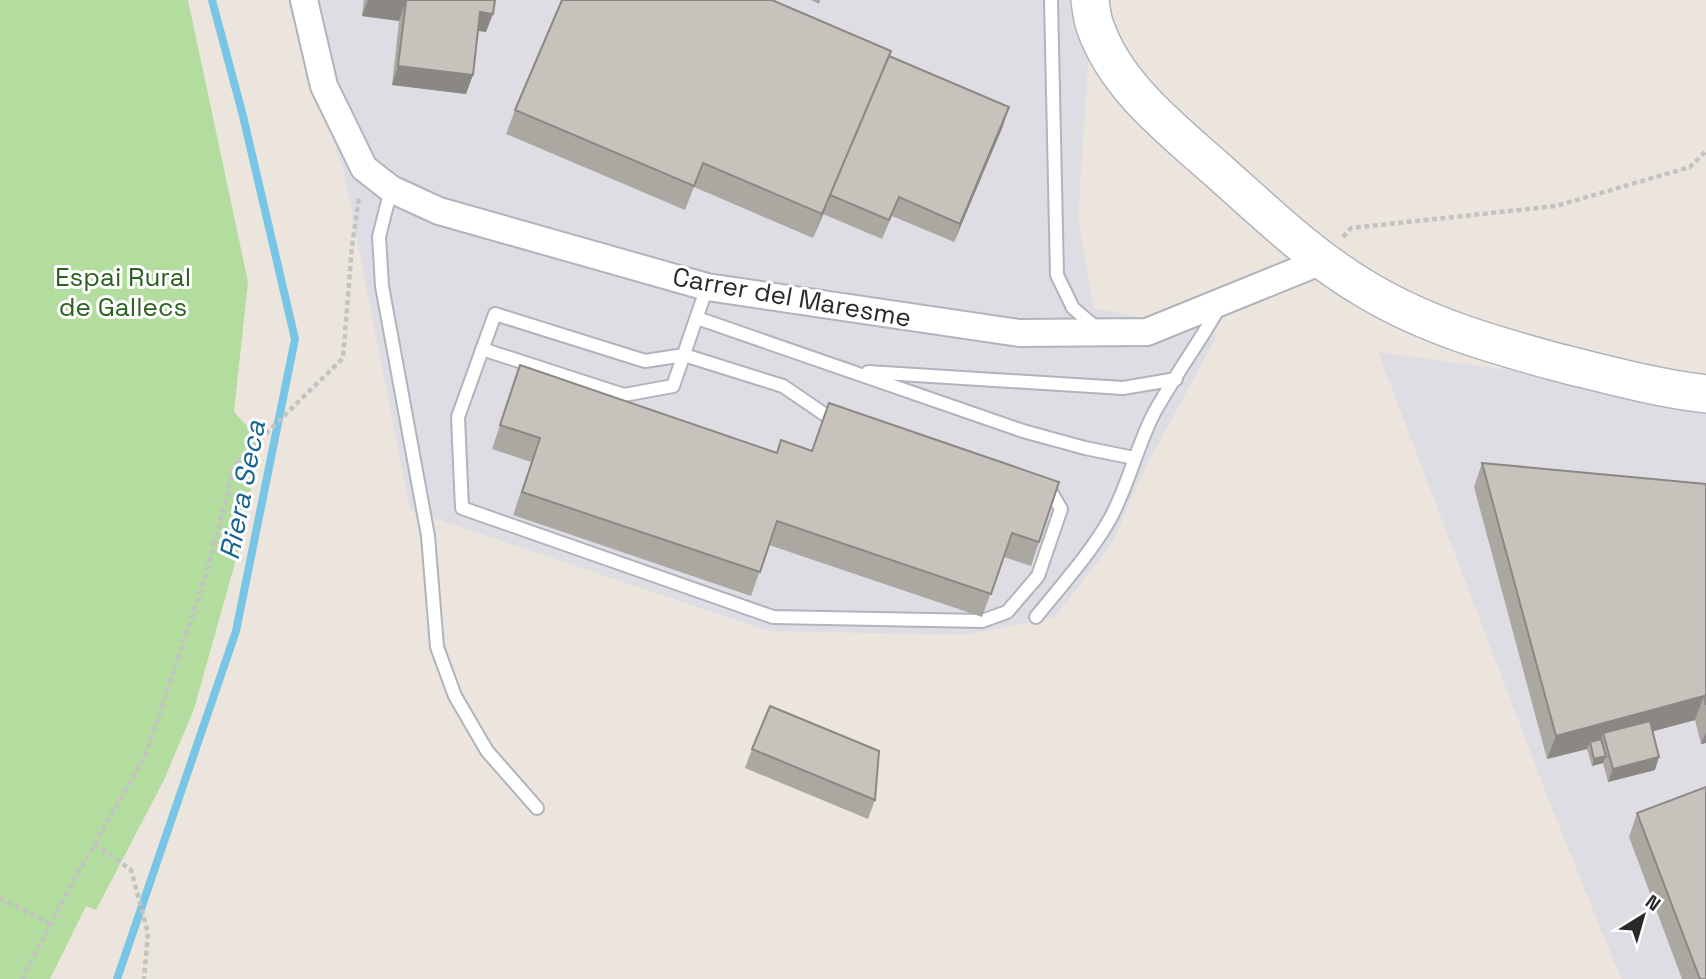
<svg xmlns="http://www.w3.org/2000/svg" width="1706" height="979" font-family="'Space Grotesk',sans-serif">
	<rect width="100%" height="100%" fill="#ebe5dd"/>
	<!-- industrial -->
	<path fill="#dfdde4" d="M287,0H1092L1078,220L1094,308L1218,334L1142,474L1113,542L1055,617L965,635L768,631L410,510L344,173Z
		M1378,352L1706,397V979H1621L1549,801Z"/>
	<!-- green -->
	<path fill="#b2dd9e" d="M0,0H188L248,282L234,412L260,440L240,545L194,709L164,780L96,910L86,906L50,979H0Z"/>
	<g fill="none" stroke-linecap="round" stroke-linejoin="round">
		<!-- stream -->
		<path stroke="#79c5e5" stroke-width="8" d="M117,979L236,631L295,339L243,116L212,0"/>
		<!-- service casing -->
		<g stroke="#b1b3bd" stroke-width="16">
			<path id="service" d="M1051,0L1057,275L1073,308L1099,330
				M391,189L379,237L382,286L428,536L437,647L455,696L487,751L537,808
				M495,314L645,361L684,355L783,386L824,414L1051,492L1061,509L1038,576L1007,612L982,621L773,617L462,508L458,417Z
				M697,318L1023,431L1085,448L1134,458
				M482,349L624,395L673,386L707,287
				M868,372L1123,388L1176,379
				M1036,617C1061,586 1090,554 1110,519C1128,486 1136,449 1153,415C1173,378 1199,343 1220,306"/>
		</g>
		<!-- minor casing -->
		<g stroke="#b1b3bd" stroke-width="30">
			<path id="minor" d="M304,0L324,86L364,168L391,189L439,211L707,287L1019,333L1147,332L1322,261"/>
		</g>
		<!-- secondary casing -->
		<g stroke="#b1b3bd" stroke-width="40">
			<path id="secondary" d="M1090,0C1091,8 1092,18 1095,26C1115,85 1169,127 1214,167C1263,210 1310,257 1367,290C1427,326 1494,345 1560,363C1609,375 1656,388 1706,394"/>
		</g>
		<!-- path -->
		<path stroke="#c3c3c3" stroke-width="4.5" stroke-dasharray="5 3.5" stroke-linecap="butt" d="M1343,237L1351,228L1556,206L1690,167L1706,151
			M95,844L131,870L148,933L144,979
			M0,898L51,924
			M22,979L69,889L145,756L207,572L235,464L343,358L352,246L359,197"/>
		<!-- service -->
		<use href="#service" stroke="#fff" stroke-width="12"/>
		<!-- minor -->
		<use href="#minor" stroke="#fff" stroke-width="26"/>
		<!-- secondary -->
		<use href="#secondary" stroke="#fff" stroke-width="37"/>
	</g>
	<!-- wall -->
	<path fill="#aba8a2" d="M364,0H495L486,32L478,31L466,94L392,85L399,21L362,16Z
		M811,0H820L819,4Z
		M889,56L1003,126L954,242L892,216L882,239L823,214L825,210L813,238L694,187L685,210L506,134L515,110Z
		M520,365L1039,542L1031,566L1004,557L982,617L769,545L751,596L513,515L531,462L492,449Z
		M1482,463L1706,484V743L1701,744L1695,720L1653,731L1655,770L1608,782L1603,763L1592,766L1587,749L1547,759L1474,487Z
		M752,749L875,800L868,819L745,768Z
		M1637,813L1706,979H1682L1629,837Z"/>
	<!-- shaded-wall -->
	<path fill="#8b8884" d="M368,0H386L406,2L399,21L362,16Z
		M480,12L493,14L486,32L474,30Z
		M398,66L473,75L466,94L392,85Z
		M1009,107L1003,126L954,242L960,224Z
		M830,195L825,210L813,238L822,214Z
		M1704,696L1695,720L1606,744L1603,733L1599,746L1590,742L1587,749L1547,759L1556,736Z
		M1706,732V743L1701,744Z
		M1606,756L1603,763L1592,766L1594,759Z
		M1659,757L1655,770L1608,782L1613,769Z"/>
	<!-- building -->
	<path fill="#c7c3bc" stroke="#8b8884" stroke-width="2" d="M386,0H495L493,14L480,12L473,75L398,66L406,2Z
		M562,0H772L891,51L822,214L703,163L694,186L515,110Z
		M889,56L1009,107L960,224L899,197L889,220L830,195Z
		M520,365L777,453L781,440L812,451L829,403L1059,482L1039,542L1012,533L991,594L777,521L760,572L522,492L540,438L500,425Z
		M1482,463L1706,484V705L1704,696L1556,736Z
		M770,706L879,751L875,800L752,749Z
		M1650,721L1659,757L1613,769L1603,733Z
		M1601,739L1606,756L1594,759L1590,742Z
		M1706,787V979H1700L1637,813Z"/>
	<g text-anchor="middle" stroke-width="6" stroke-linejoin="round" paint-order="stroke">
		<!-- park labels -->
		<g font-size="26" fill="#2c6120" stroke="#fff">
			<text x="123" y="286">Espai Rural<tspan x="123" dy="30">de Gallecs</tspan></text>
		</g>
		<!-- street labels -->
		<g font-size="26" fill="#2a2a2a" stroke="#fff">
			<text transform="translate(792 297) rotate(10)" y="9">Carrer del Maresme</text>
		</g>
		<!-- water labels -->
		<g font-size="28" font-style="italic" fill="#186490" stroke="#fff">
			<text transform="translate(242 490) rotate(-79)" y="10">Riera Seca</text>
		</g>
	</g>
	<!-- north arrow -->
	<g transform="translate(1643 916) rotate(37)" stroke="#ffffff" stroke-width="5" paint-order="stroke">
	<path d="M0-5L12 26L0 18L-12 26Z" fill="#2a2a2a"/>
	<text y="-10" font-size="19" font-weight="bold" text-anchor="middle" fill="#2a2a2a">N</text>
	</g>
</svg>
